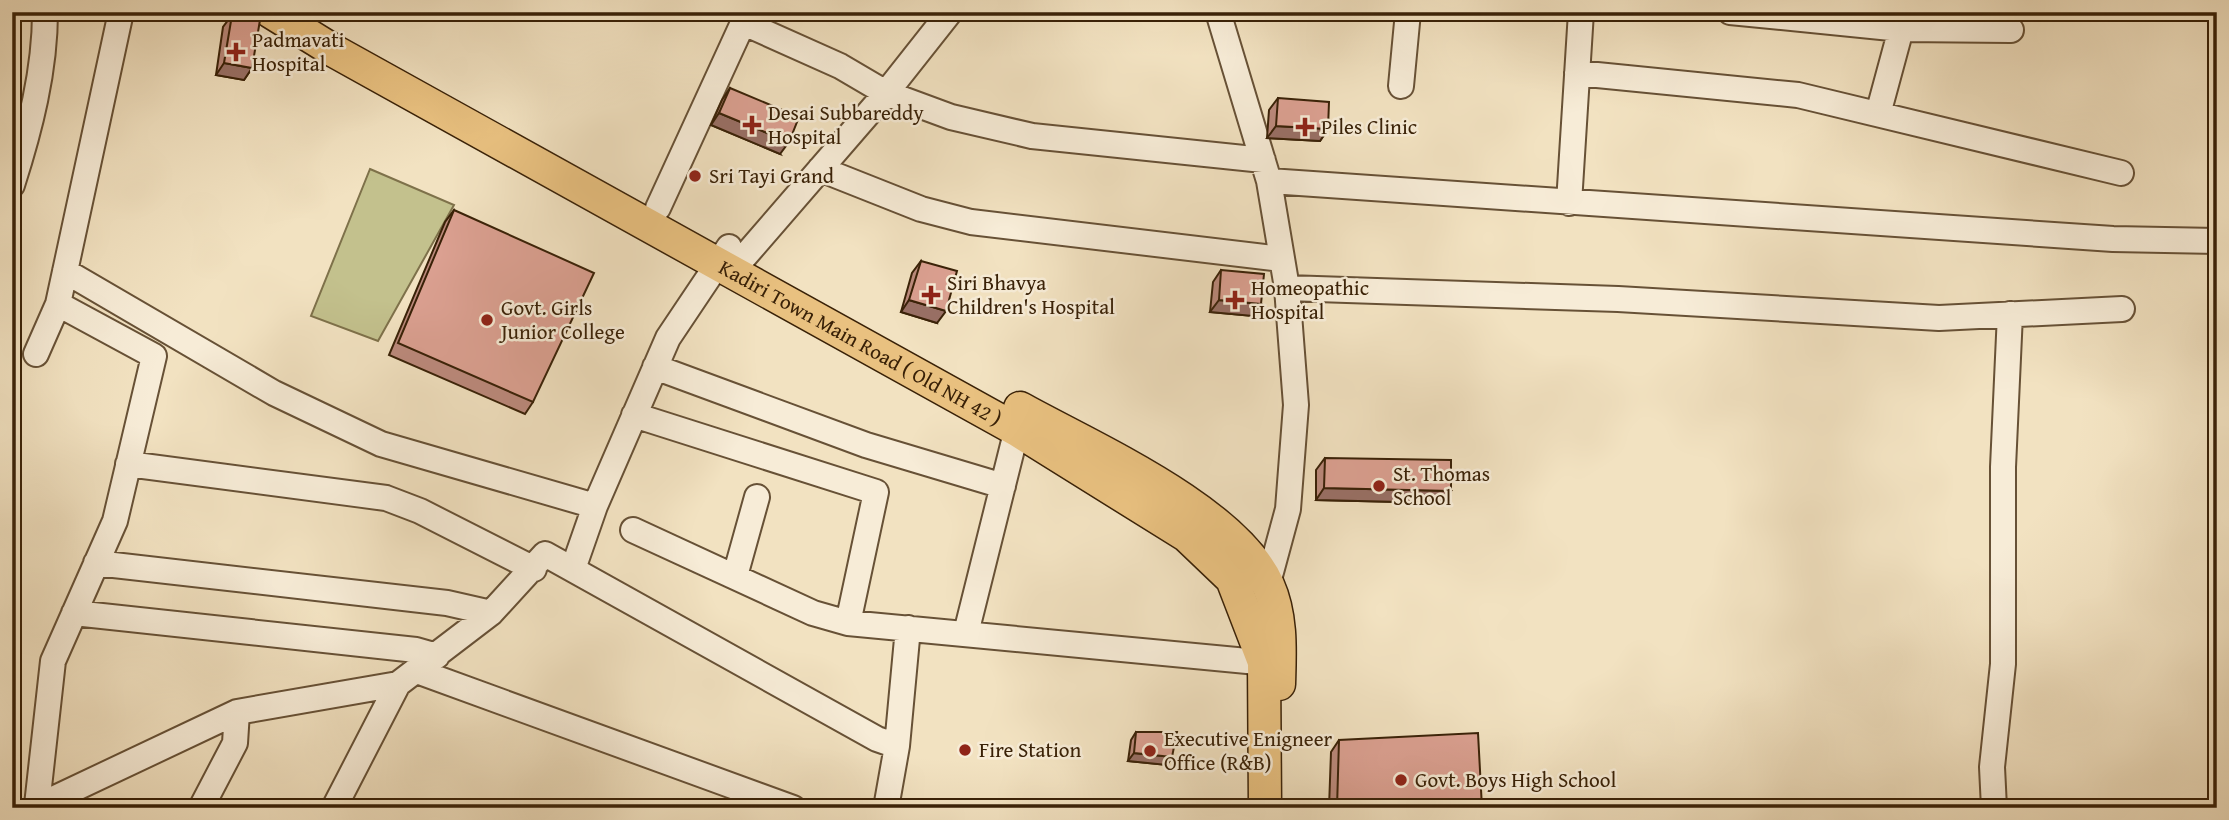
<svg xmlns="http://www.w3.org/2000/svg" width="2229" height="820" font-family="'Gentium Book Plus',serif">
	<rect width="100%" height="100%" fill="#f2e2c1"/>
	<filter id="stains"><feTurbulence type="fractalNoise" baseFrequency=".00286" numOctaves="4"/><feColorMatrix values="0 0 0 0 .2 0 0 0 0 .09 0 0 0 0 .02 0 0 0 .5 -.17"/></filter>
	<radialGradient id="worn" r=".72"><stop offset=".6" stop-color="#630" stop-opacity="0"/><stop offset="1" stop-color="#630" stop-opacity=".3"/></radialGradient>
	<!-- green -->
	<path fill="#c3c18d" stroke="#7e714a" stroke-width="2" d="M370,169L454,205L378,341L311,316Z"/>
	<g fill="none" stroke-linecap="round" stroke-linejoin="round">
		<!-- minor casing -->
		<g stroke="#675136" stroke-width="28">
			<path id="minor" d="M1218,12L1269,181L1287,288L1296,405L1288,509L1268,583
				M1730,12L1901,29L2011,30
				M744,23L840,66L886,93L951,117L1032,136L1263,160
				M1577,73L1798,95L2121,173
				M1401,86L1408,12
				M1878,114L1901,29
				M820,169L921,209L971,222L1281,259
				M1269,181L2113,239L2217,241
				M12,185C30,129 45,71 45,12
				M1569,203L1581,12
				M658,208L748,12
				M745,256L886,93L950,12
				M65,271L274,393L381,444L595,506
				M1287,288L1618,299L1939,318L2122,309
				M36,354L58,304L121,12
				M655,367L866,445L1003,486
				M634,415L876,492L848,623
				M128,464L386,498L420,511L534,569
				M633,530L813,613L848,623L1279,664
				M96,563L447,603L491,613
				M573,569L595,506L668,338L729,247
				M735,576L757,497
				M74,613L416,650L437,656
				M966,633L1021,413
				M417,671L793,808
				M34,808L237,712L398,684
				M44,808L37,805L53,661L115,521L154,356L58,304
				M201,808L235,743L237,712
				M334,808L398,684L491,613L545,554L877,739L897,746
				M886,808L897,746L908,628
				M1994,808L1992,767L2003,664V467L2010,314"/>
		</g>
		<!-- major casing -->
		<g stroke="#392107" stroke-width="35">
			<g id="major">
				<path id="s1" d="M271,12L334,51L1017,430L1187,536L1232,579L1264,662L1265,808"/>
				<path d="M1020,408C1090,447 1235,510 1268,585C1282,616 1280,651 1279,684"/>
			</g>
		</g>
		<!-- minor -->
		<use href="#minor" stroke="#f7ecd7" stroke-width="24"/>
		<!-- major -->
		<use href="#major" stroke="#e9c180" stroke-width="32"/>
	</g>
	<!-- wall -->
	<path fill="#bc8a7d" stroke="#392107" stroke-width="2" d="M232,15L252,68L244,80L216,75L223,27Z
		M730,88L780,154L711,125L722,100Z
		M1278,98L1328,129L1320,141L1267,138L1269,110Z
		M454,210L533,402L525,414L389,355L445,222Z
		M921,261L937,323L901,312L912,273Z
		M1221,270L1261,304L1253,316L1210,312L1213,282Z
		M1325,458L1451,491L1443,503L1316,500V470Z
		M1136,732L1172,757L1167,765L1128,761L1131,740Z
		M1339,740L1482,808H1329L1331,752Z"/>
	<!-- shaded-wall -->
	<path fill="#997066" stroke="#392107" stroke-width="2" d="M607,12H647L642,20Z
		M224,63L252,68L244,80L216,75Z
		M719,113L789,142L780,154L711,125Z
		M1276,126L1328,129L1320,141L1267,138Z
		M909,300L946,311L937,323L901,312Z
		M1219,300L1261,304L1253,316L1210,312Z
		M1324,488L1451,491L1443,503L1316,500Z
		M1134,753L1172,757L1167,765L1128,761Z"/>
	<!-- building -->
	<path fill="#dba091" stroke="#392107" stroke-width="2" d="M232,15L260,20L252,68L224,63Z
		M730,88L799,117L789,142L719,113Z
		M1278,98L1329,102L1328,129L1276,126Z
		M454,210L594,273L533,402L398,343Z
		M921,261L957,271L946,311L909,300Z
		M1221,270L1264,274L1261,304L1219,300Z
		M1325,458L1451,460V491L1324,488Z
		M1136,732H1177L1172,757L1134,753Z
		M1478,733L1482,808H1337L1339,740Z"/>
	<!-- markers -->
	<g fill="#8f2418" stroke="#f7ecd7" stroke-width="2.5">
		<path d="M232.5 41.5h7v7h7v7h-7v7h-7v-7h-7v-7h7z"/>
		<path d="M748.5 114.5h7v7h7v7h-7v7h-7v-7h-7v-7h7z"/>
		<path d="M1301.5 116.5h7v7h7v7h-7v7h-7v-7h-7v-7h7z"/>
		<circle cx="695" cy="176" r="7"/>
		<path d="M927.5 284.5h7v7h7v7h-7v7h-7v-7h-7v-7h7z"/>
		<path d="M1231.5 289.5h7v7h7v7h-7v7h-7v-7h-7v-7h7z"/>
		<circle cx="487" cy="320" r="7"/>
		<circle cx="1379" cy="486" r="7"/>
		<circle cx="965" cy="750" r="7"/>
		<circle cx="1150" cy="751" r="7"/>
		<circle cx="1401" cy="780" r="7"/>
	</g>
	<g text-anchor="middle" stroke-width="5" stroke-linejoin="round" paint-order="stroke">
		<!-- poi labels -->
		<g font-size="21" fill="#392107" stroke="#f7ecd7" text-anchor="start">
			<text x="252" y="47">Padmavati<tspan x="252" dy="24">Hospital</tspan></text>
			<text x="768" y="120">Desai Subbareddy<tspan x="768" dy="24">Hospital</tspan></text>
			<text x="1321" y="134">Piles Clinic</text>
			<text x="709" y="183">Sri Tayi Grand</text>
			<text x="947" y="290">Siri Bhavya<tspan x="947" dy="24">Children's Hospital</tspan></text>
			<text x="1251" y="295">Homeopathic<tspan x="1251" dy="24">Hospital</tspan></text>
			<text x="501" y="315">Govt. Girls<tspan x="501" dy="24">Junior College</tspan></text>
			<text x="1393" y="481">St. Thomas<tspan x="1393" dy="24">School</tspan></text>
			<text x="1164" y="746">Executive Enigneer<tspan x="1164" dy="24">Office (R&amp;B)</tspan></text>
			<text x="979" y="757">Fire Station</text>
			<text x="1415" y="787">Govt. Boys High School</text>
		</g>
		<!-- street labels -->
		<g font-size="21" fill="#392107" stroke="#f7ecd7">
			<text dy="7" stroke="none"><textPath href="#s1" startOffset="676">Kadiri Town Main Road ( Old NH 42 )</textPath></text>
		</g>
	</g>
	<!-- margin -->
	<rect width="2229" height="820" fill="none" stroke="#f2e2c1" stroke-width="42"/>
	<rect x="14" y="14" width="2201" height="792" fill="none" stroke="#392107" stroke-width="3.5"/>
	<rect x="21" y="21" width="2187" height="778" fill="none" stroke="#392107" stroke-width="2"/>
	<rect width="100%" height="100%" filter="url(#stains)"/>
	<rect width="100%" height="100%" fill="url(#worn)"/>
</svg>
